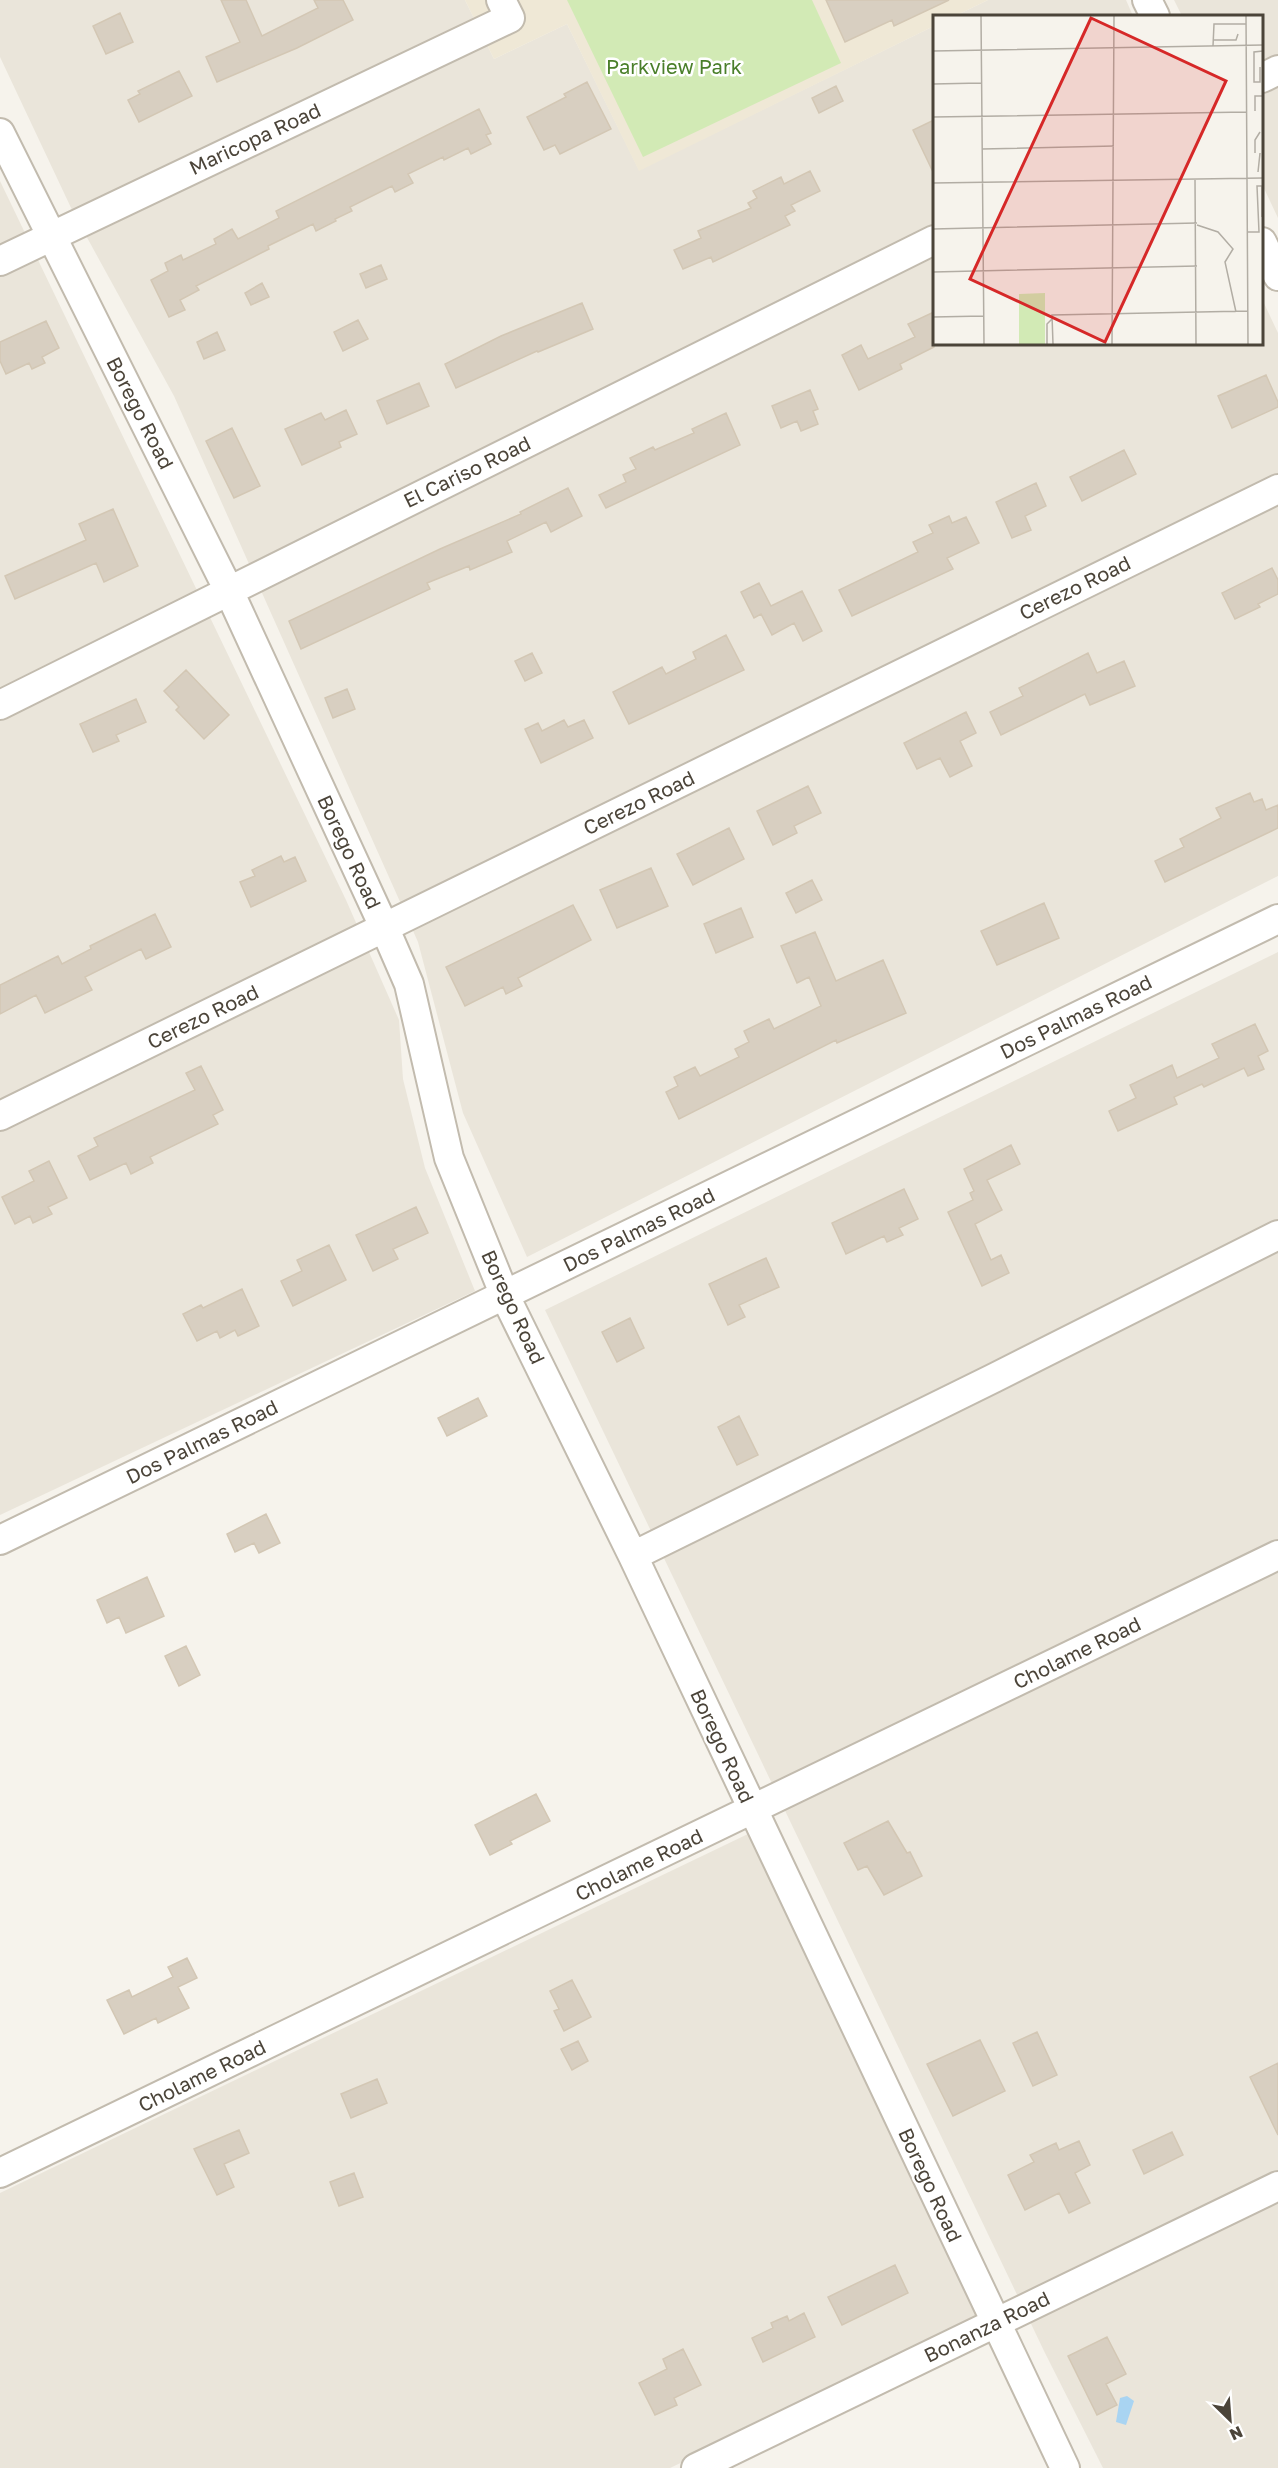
<svg xmlns="http://www.w3.org/2000/svg" width="1278" height="2468" font-family="'Golos Text',sans-serif">
	<rect width="100%" height="100%" fill="#f6f3ec"/>
	<!-- residential -->
	<path fill="#eae5da" d="M0,0H465L494,59L567,24L639,170L934,26V344H1262V299L1278,333V876L527,1257L463,1113L418,942L174,396L73,212L0,57Z
		M988,0H1126L1133,16H955Z
		M1174,0H1278V218L1262,184V16H1182Z
		M0,181L346,900L399,1020L403,1079L425,1168L475,1291L0,1515Z
		M1278,952V2468H1103L1045,2353L545,1310Z
		M750,1833L979,2320L670,2468H0V2193Z"/>
	<!-- education -->
	<path fill="#efe8d6" d="M465,0H988L955,16H934V26L639,171L567,24L494,59Z"/>
	<!-- green -->
	<path fill="#d2eab5" d="M567,0H812L841,63L643,157Z"/>
	<!-- water -->
	<path fill="#a9d4f2" d="M1127,2396L1134,2401L1126,2425L1116,2422L1120,2398Z"/>
	<!-- building -->
	<path fill="#d8cfc1" stroke="#d3c7b4" stroke-width="1.5" d="M221,0H246L262,36L318,8L314,0H343L353,20L297,48L217,82L206,57L240,42Z
		M826,0H949L894,26L892,20L845,42Z
		M120,13L133,42L106,54L93,26Z
		M179,71L192,96L139,122L128,100L140,94L138,91Z
		M587,82L611,129L560,154L555,145L544,150L527,117L566,97L564,94Z
		M836,86L843,101L819,113L812,98Z
		M479,109L491,133L486,135L491,144L471,154L468,148L444,160L443,157L408,174L413,183L395,192L392,186L350,207L352,211L335,219L336,221L316,231L313,224L268,246L269,249L196,286L199,290L180,300L185,310L169,317L151,280L168,271L165,263L181,255L183,260L216,244L214,239L232,229L238,239L279,218L276,211Z
		M934,120V174L913,130Z
		M810,171L820,191L791,205L795,211L785,216L790,225L713,262L711,257L683,269L674,250L701,238L698,231L751,208L748,203L757,198L753,191L781,177L784,184Z
		M381,265L387,279L366,288L360,274Z
		M262,283L269,297L251,305L245,293Z
		M582,303L593,329L538,352L537,351L456,388L445,364L501,336Z
		M934,312V347L900,364L902,369L859,390L842,355L861,345L868,359L915,337L908,324Z
		M358,320L368,339L343,351L334,332Z
		M46,321L59,348L42,357L45,363L32,369L29,363L6,374L0,361V342Z
		M217,332L225,350L204,359L197,342Z
		M1266,375L1278,402V407L1232,428L1218,396Z
		M419,383L429,406L387,424L377,401Z
		M810,390L818,409L813,411L818,424L801,431L797,421L781,428L772,406Z
		M346,410L357,434L339,442L341,447L302,465L285,429L321,413L325,420Z
		M726,413L740,445L606,508L599,495L626,482L623,475L636,469L630,458L653,447L655,450L694,433L692,429Z
		M232,428L260,486L234,498L206,441Z
		M1124,450L1136,474L1082,501L1070,477Z
		M1036,483L1046,506L1025,516L1031,530L1012,538L996,502Z
		M568,488L582,516L551,532L546,522L507,541L512,552L470,570L469,566L427,583L430,589L301,649L289,621L440,549L521,514L520,512Z
		M113,509L138,566L104,582L96,563L15,599L5,576L86,540L79,524Z
		M949,516L952,523L966,517L979,543L947,558L953,569L852,616L839,590L918,552L913,542L933,533L929,525Z
		M1272,568L1278,580V594L1258,604L1260,607L1235,619L1222,593Z
		M759,583L771,606L802,591L822,631L803,641L794,623L772,635L761,614L754,618L741,592Z
		M726,635L744,670L629,724L613,692L662,667L666,674L696,659L693,652Z
		M532,653L542,673L525,681L515,661Z
		M1088,653L1097,673L1124,661L1135,686L1090,705L1085,694L1001,735L990,712L1023,696L1019,688Z
		M186,670L229,715L204,739L176,710L179,707L164,691Z
		M347,689L355,709L333,718L325,698Z
		M136,699L146,722L116,735L119,741L93,752L80,724Z
		M966,712L976,733L960,741L972,766L950,777L940,758L917,769L904,743Z
		M564,720L568,727L584,720L593,738L541,763L525,729L538,723L542,731Z
		M808,786L821,813L794,826L797,833L773,845L757,811Z
		M1250,793L1254,802L1262,799L1266,810L1278,805V828L1165,882L1155,861L1184,847L1180,839L1221,818L1216,808Z
		M729,828L744,859L693,885L677,854Z
		M281,856L284,862L295,857L306,881L251,907L240,882L255,876L252,870Z
		M651,868L668,906L617,928L600,890Z
		M812,880L822,900L796,913L786,893Z
		M1044,903L1059,938L997,965L981,931Z
		M573,905L591,940L518,978L522,986L506,994L503,987L465,1006L446,967Z
		M741,908L753,937L716,953L704,924Z
		M155,914L171,947L146,959L141,949L85,977L92,990L45,1013L36,995L0,1014V985L58,956L62,964L91,949L90,946Z
		M815,932L836,981L883,960L906,1013L837,1043L836,1040L679,1119L666,1092L678,1086L674,1077L695,1067L700,1076L739,1057L735,1049L749,1042L744,1031L769,1019L774,1029L821,1006L809,977L797,983L781,946Z
		M1255,1024L1268,1051L1258,1056L1264,1069L1248,1076L1244,1068L1204,1087L1202,1084L1174,1097L1177,1104L1118,1131L1109,1111L1136,1098L1130,1085L1172,1065L1177,1078L1219,1058L1212,1044Z
		M201,1066L223,1110L213,1115L218,1124L150,1157L153,1163L131,1174L126,1163L90,1180L78,1156L98,1146L94,1138L195,1090L186,1073Z
		M1011,1145L1020,1164L987,1180L1002,1210L975,1224L991,1260L1001,1255L1009,1273L982,1286L948,1212L973,1200L970,1193L974,1191L964,1169Z
		M49,1161L67,1198L48,1207L52,1214L33,1223L30,1216L15,1224L2,1197L34,1181L29,1171Z
		M904,1189L918,1219L899,1228L903,1235L887,1242L884,1236L846,1254L832,1223Z
		M416,1207L428,1233L393,1249L398,1259L373,1271L356,1235Z
		M329,1245L346,1280L293,1306L281,1281L302,1271L297,1260Z
		M766,1258L779,1287L739,1305L745,1317L728,1325L709,1284Z
		M242,1289L259,1326L238,1336L235,1330L220,1338L217,1331L197,1341L183,1314L201,1305L203,1308Z
		M630,1318L644,1348L617,1362L602,1332Z
		M478,1398L487,1416L447,1436L438,1418Z
		M739,1416L758,1455L737,1465L718,1427Z
		M266,1514L280,1543L259,1553L254,1543L235,1552L227,1534Z
		M147,1577L164,1616L126,1633L119,1617L107,1623L97,1600Z
		M186,1646L200,1675L179,1686L165,1656Z
		M536,1794L550,1821L510,1841L512,1844L490,1855L475,1825Z
		M888,1821L907,1853L910,1852L922,1876L884,1895L867,1866L858,1870L844,1843Z
		M187,1958L197,1978L178,1987L189,2008L158,2023L156,2018L124,2034L107,2000L129,1990L132,1997L173,1977L168,1967Z
		M572,1980L591,2017L564,2031L554,2011L559,2009L550,1991Z
		M1037,2032L1057,2075L1033,2086L1013,2043Z
		M980,2040L1005,2091L953,2116L927,2064Z
		M578,2041L588,2061L572,2070L561,2049Z
		M1278,2063V2135L1250,2077Z
		M377,2079L387,2103L351,2118L341,2094Z
		M239,2130L249,2153L224,2164L234,2187L217,2195L194,2149Z
		M1172,2132L1183,2155L1144,2174L1133,2150Z
		M1079,2141L1090,2165L1075,2173L1090,2203L1069,2213L1059,2193L1025,2210L1008,2175L1034,2162L1030,2155L1056,2143L1059,2150Z
		M354,2173L363,2197L339,2206L330,2182Z
		M895,2265L908,2293L842,2325L828,2297Z
		M804,2313L815,2337L763,2362L752,2338L773,2328L771,2323L787,2316L789,2321Z
		M1107,2337L1126,2374L1106,2384L1117,2405L1097,2415L1068,2356Z
		M683,2349L701,2385L674,2398L677,2405L655,2415L639,2383L667,2369L663,2359Z"/>
	<g fill="none" stroke-linecap="round" stroke-linejoin="round">
		<!-- minor casing -->
		<g stroke="#c2bbae" stroke-width="32">
			<path id="minor" d="M1147,0L1155,16
				M1262,78L1278,70
				M0,133L229,591L385,929L409,984L449,1158L505,1296L633,1556L1065,2468
				M1262,242L1278,276
				M0,261L510,18L501,0
				M0,705L934,240
				M0,1116L1278,489
				M0,1540L1278,919
				M633,1556L994,1378L1278,1235
				M0,2173L1278,1555
				M696,2468L1278,2186"/>
		</g>
		<!-- minor -->
		<use href="#minor" stroke="#fff" stroke-width="28"/>
	</g>
	<g text-anchor="middle" stroke-width="5" stroke-linejoin="round" paint-order="stroke">
		<!-- park labels -->
		<g font-size="20" fill="#4a7f2a" stroke="#fff">
			<text x="674" y="74">Parkview Park</text>
		</g>
		<!-- street labels -->
		<g font-size="20" fill="#4b4439" stroke="#fff">
			<text transform="translate(255 139) rotate(-25)" y="7">Maricopa Road</text>
			<text transform="translate(140 413) rotate(63)" y="7">Borego Road</text>
			<text transform="translate(467 472) rotate(-26)" y="7">El Cariso Road</text>
			<text transform="translate(1075 588) rotate(-26)" y="7">Cerezo Road</text>
			<text transform="translate(639 803) rotate(-26)" y="7">Cerezo Road</text>
			<text transform="translate(349 852) rotate(65)" y="7">Borego Road</text>
			<text transform="translate(203 1017) rotate(-26)" y="7">Cerezo Road</text>
			<text transform="translate(1076 1017) rotate(-26)" y="7">Dos Palmas Road</text>
			<text transform="translate(639 1230) rotate(-26)" y="7">Dos Palmas Road</text>
			<text transform="translate(513 1307) rotate(65)" y="7">Borego Road</text>
			<text transform="translate(202 1442) rotate(-26)" y="7">Dos Palmas Road</text>
			<text transform="translate(1077 1653) rotate(-26)" y="7">Cholame Road</text>
			<text transform="translate(722 1746) rotate(65)" y="7">Borego Road</text>
			<text transform="translate(639 1865) rotate(-26)" y="7">Cholame Road</text>
			<text transform="translate(202 2076) rotate(-26)" y="7">Cholame Road</text>
			<text transform="translate(930 2185) rotate(65)" y="7">Borego Road</text>
			<text transform="translate(987 2327) rotate(-26)" y="7">Bonanza Road</text>
		</g>
	</g>
	<!-- overview -->
	<g transform="translate(933 15)">
		<rect width="330" height="330" fill="#f6f3ec"/>
		<path d="M112,278V329H86V279Z" fill="#d2eab5"/>
		<path fill="none" stroke="#b2ada4" stroke-width="1.5" d="M48,1L51,329M313,1L315,329M280,25H303L305,19M280,31L281,9H313M0,36L330,30M327,52V67H321V37L330,36M0,69L48,68M322,96V81H330M0,102L314,97M49,134L181,131M322,138V125L327,117M325,157L327,138M262,164L263,329M0,168L330,163M329,171V202M264,210L285,217L300,234L292,247L303,297M0,214L264,208M315,217H326L324,171H330M0,257L264,251M0,302L51,301M114,329V309L119,304M120,329L119,300L315,296M179,329L181,1"/>
		<path fill="#d62828" fill-opacity="0.15" stroke="#d62828" stroke-width="3" d="M158,3L293,66L172,327L37,264Z"/>
		<rect width="330" height="330" fill="none" stroke="#4b4439" stroke-width="3"/>
	</g>
	<!-- north arrow -->
	<g transform="translate(1230 2420) rotate(155)" stroke="#ffffff" stroke-width="4.5" paint-order="stroke">
	<path d="M0-4.5L10 22L0 15L-10 22Z" fill="#4b4439"/>
	<text y="-9" font-size="16" font-weight="bold" text-anchor="middle" fill="#4b4439">N</text>
	</g>
</svg>
